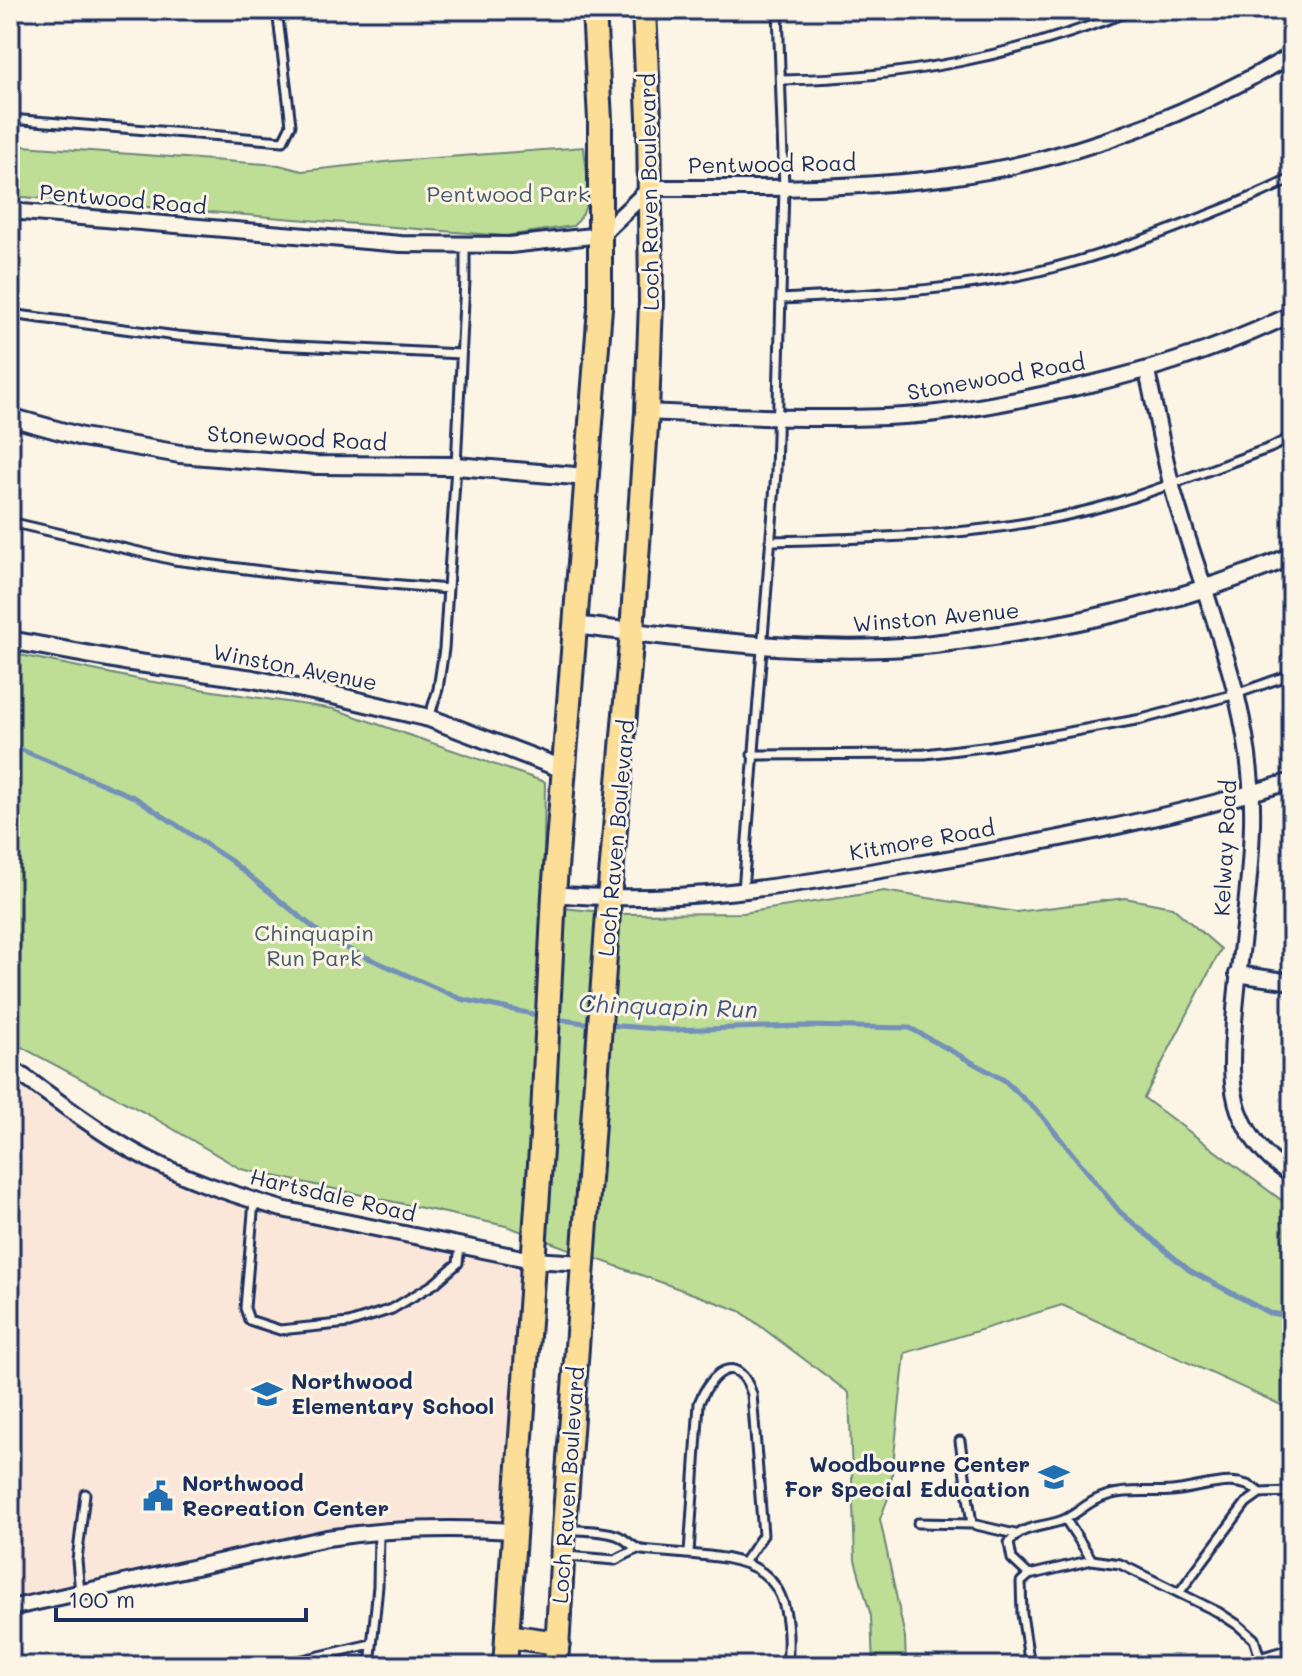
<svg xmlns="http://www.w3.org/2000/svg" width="1302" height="1676" font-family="Mali,sans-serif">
	<rect width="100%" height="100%" fill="#fcf5e5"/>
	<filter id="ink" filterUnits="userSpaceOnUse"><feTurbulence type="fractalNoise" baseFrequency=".0125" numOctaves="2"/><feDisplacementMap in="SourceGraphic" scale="16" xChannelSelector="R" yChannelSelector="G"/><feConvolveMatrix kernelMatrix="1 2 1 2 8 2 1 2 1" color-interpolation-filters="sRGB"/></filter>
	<g filter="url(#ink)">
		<!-- built -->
		<path fill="#fbe7da" d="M10,1067L131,1150L245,1199L532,1260L514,1531L379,1530L10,1608Z"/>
		<!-- green -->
		<path fill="#bedd95" stroke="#6c867a" stroke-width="2" d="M10,145L279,165L302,171L394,161L584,147C586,173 596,208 573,226L505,236L10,196Z
			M10,653L147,681L334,709L545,782L543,906L623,914L743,913L884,891L1016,912L1125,898L1172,907L1221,949L1144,1098L1280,1199L1292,1202V1410L1062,1305L905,1353L890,1493L880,1519L905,1637L906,1666H873L871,1616L855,1560L849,1393L740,1311L506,1226L241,1169L151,1116L10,1041Z"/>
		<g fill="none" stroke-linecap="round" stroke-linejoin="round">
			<!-- stream -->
			<path stroke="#7391b9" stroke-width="5" d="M10,745L136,798L231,861L330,941L461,999L542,1016
				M555,1019L593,1024
				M607,1025L672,1030L800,1026L910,1028L1004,1080L1041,1115L1120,1212L1189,1270L1269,1313L1292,1316"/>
			<!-- service casing -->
			<g stroke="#1b2f5e" stroke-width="13">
				<path id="service" d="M782,80C906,78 1017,56 1133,10
					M10,119L283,141L291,125L277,10
					M781,299C866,295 952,291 1035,272C1092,259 1148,239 1203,217C1233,205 1264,193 1292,178
					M10,314L177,336L276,345L461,354
					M10,522L174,560L310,577L448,589
					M770,541C886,538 1003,536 1115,503C1167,487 1219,466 1270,448L1292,437
					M429,718L438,689L444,649L456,466L465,280V246
					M752,755L925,754L991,746L1142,719L1236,694L1292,674
					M743,891L776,472L784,188L778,10
					M254,1201L245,1308L249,1320L280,1330L349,1323L392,1309L434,1284L458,1263L460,1246
					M960,1441L972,1524L1015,1534
					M1260,1493L1292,1492
					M1066,1520L1092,1560
					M918,1523L972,1524
					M566,1529C582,1531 601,1530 616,1535C626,1538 632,1548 642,1550C731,1560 798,1545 787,1666
					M689,1553L699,1403C711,1373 737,1350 752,1394L763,1535L745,1561
					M566,1556L615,1560L637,1549
					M1029,1575L1012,1559L1009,1543C1023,1524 1043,1528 1063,1520C1076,1515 1086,1503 1100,1498C1124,1488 1147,1493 1172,1491C1200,1489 1237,1471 1260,1493L1246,1503L1179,1593
					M80,1593L77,1560L85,1494
					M277,1666L371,1644
					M370,1666L378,1586L379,1533
					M1030,1666L1022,1614L1021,1582L1029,1575L1092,1560L1120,1564L1218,1612L1238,1625L1254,1639L1261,1661"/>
			</g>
			<!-- minor casing -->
			<g stroke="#1b2f5e" stroke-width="20">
				<path id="minor" d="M10,211L401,244L510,245L601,235L650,188C750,188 850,190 949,177C1070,161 1187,116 1292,55
					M1147,371C1155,408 1162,447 1171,483C1202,596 1255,704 1252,823C1251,889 1239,955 1234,1022C1232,1050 1229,1084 1239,1111C1250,1140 1267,1160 1292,1175
					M647,412C732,416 819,421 904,416C954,413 1005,403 1055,392C1139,374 1214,352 1292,314
					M554,894C674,905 782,887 899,867C1031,845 1164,820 1292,781
					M1237,974L1292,982
					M10,1067C51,1095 90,1127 133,1151C179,1177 231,1194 282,1209L532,1260L583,1263
					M10,1608L327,1538C390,1528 450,1527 514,1531"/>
			</g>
			<!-- tertiary casing -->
			<g stroke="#1b2f5e" stroke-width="22">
				<path id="tertiary" d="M10,417L82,437L180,454L316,465L456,466L587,477
					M574,625C677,637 780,652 884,648C921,647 957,641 993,636C1097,621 1195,597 1292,556
					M10,640L124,661L253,679L337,696L429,718L563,769
					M1248,1666L1292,1653"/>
			</g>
			<!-- primary casing -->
			<g stroke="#1b2f5e" stroke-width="28">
				<path id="primary" d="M507,1636L558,1643
					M505,1666L542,1135L554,894L600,308V120L594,10
					M556,1666L564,1529L609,899L632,632L647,412L651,302L649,118L644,10"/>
			</g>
			<!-- service -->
			<use href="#service" stroke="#fcf5e5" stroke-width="7"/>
			<!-- minor -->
			<use href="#minor" stroke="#fcf5e5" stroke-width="14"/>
			<!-- tertiary -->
			<use href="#tertiary" stroke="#fcf5e5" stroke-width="16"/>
			<!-- primary -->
			<use href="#primary" stroke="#fdde96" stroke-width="22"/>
		</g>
	</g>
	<!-- icons -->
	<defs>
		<g id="school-bare" transform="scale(2.4)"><path d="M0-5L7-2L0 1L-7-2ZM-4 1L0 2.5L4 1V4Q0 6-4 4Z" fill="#1f6fb2" stroke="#fcf5e5" stroke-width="2.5" paint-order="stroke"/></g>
		<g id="civic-bare" transform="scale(2.4)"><path d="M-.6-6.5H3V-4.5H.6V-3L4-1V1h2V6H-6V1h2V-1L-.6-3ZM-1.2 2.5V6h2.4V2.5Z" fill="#1f6fb2" stroke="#fcf5e5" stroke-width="2.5" paint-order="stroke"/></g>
	</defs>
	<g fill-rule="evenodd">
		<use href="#school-bare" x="267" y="1394"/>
		<use href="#school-bare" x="1054" y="1477"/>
		<use href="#civic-bare" x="158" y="1496"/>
	</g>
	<g text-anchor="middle" stroke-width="6" stroke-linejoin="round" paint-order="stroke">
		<!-- street labels -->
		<g font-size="22" fill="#1b2f5e" stroke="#fcf5e5">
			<text transform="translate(772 164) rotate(-1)" y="8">Pentwood Road</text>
			<text transform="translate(649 192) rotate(-91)" y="8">Loch Raven Boulevard</text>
			<text transform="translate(123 199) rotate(5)" y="8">Pentwood Road</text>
			<text transform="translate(996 377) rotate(-10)" y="8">Stonewood Road</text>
			<text transform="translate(297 438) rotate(3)" y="8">Stonewood Road</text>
			<text transform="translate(936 617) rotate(-5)" y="8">Winston Avenue</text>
			<text transform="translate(295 667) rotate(11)" y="8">Winston Avenue</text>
			<text transform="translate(616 838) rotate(-85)" y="8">Loch Raven Boulevard</text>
			<text transform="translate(922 840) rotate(-10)" y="8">Kitmore Road</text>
			<text transform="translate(1225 848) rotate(-87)" y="8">Kelway Road</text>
			<text transform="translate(333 1195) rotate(13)" y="8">Hartsdale Road</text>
			<text transform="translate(568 1485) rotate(-86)" y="8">Loch Raven Boulevard</text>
		</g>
		<!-- park labels -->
		<g font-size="22" fill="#445a6c" stroke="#fcf5e5">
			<text x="508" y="202">Pentwood Park</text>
			<text x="314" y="941">Chinquapin<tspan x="314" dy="25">Run Park</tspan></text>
		</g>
		<!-- poi labels -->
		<g font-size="22" font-weight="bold" fill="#1b2f5e" stroke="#fcf5e5" text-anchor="start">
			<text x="291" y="1389">Northwood<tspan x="291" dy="25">Elementary School</tspan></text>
			<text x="1030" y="1472" text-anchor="end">Woodbourne Center<tspan x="1030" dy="25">For Special Education</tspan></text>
			<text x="182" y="1491">Northwood<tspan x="182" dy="25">Recreation Center</tspan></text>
		</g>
		<!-- water labels -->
		<g font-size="24" font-style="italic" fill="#405884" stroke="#fcf5e5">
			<text transform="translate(668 1007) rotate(2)" y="8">Chinquapin Run</text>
		</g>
	</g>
	<!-- margin -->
	<rect width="1302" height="1676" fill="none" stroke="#fcf5e5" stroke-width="40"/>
	<rect x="20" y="20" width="1262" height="1636" fill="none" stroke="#1b2f5e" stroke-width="3" filter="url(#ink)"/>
	<!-- scale -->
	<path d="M56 1608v12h250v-12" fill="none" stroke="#1b2f5e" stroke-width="4"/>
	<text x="68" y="1608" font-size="24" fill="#1b2f5e" stroke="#fcf5e5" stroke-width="6" paint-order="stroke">100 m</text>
</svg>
